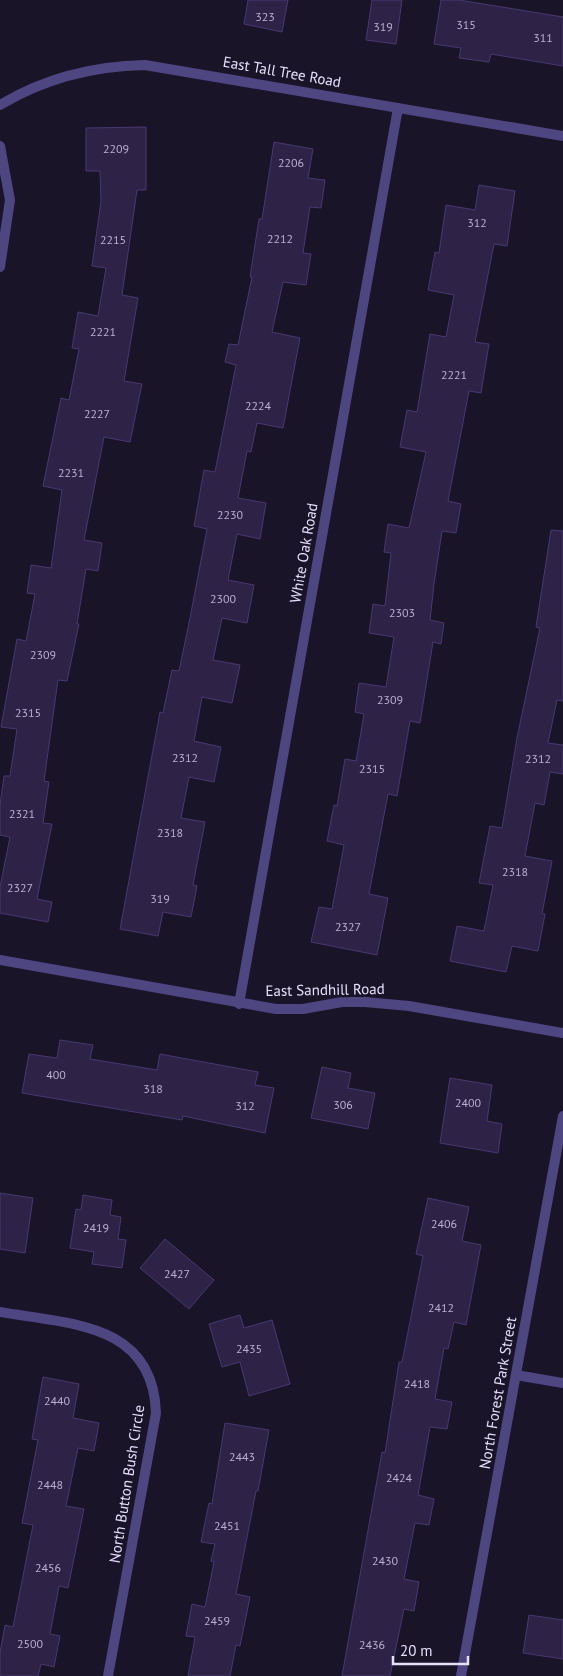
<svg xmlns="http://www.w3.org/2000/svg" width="563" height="1676" font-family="'PT Sans',sans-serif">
	<rect width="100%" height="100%" fill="#1a1429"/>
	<!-- building -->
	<path fill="#2e2347" stroke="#483870" d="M248,0H288L282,32L244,24Z
		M372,0H402L396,44L366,40Z
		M441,0H459L563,17V66L491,54L489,62L459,58L461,48L434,44Z
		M146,127V190H137L122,295L138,298L124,381L142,384L130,442L104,437L84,540L102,543L98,571L86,569L77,624H79L67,681L58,680L44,781L49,782L43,823L52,824L37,899L52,902L48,922L0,913V887L10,837L0,835V805L4,776H10L17,729L1,727L17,639L26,641L35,594L27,593L31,565L51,568L62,490L43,486L61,398L69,400L79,349L72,348L78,312L98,316L106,268L92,266L101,201L100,171H86V128Z
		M274,142L313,149L308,178L325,180L321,208L310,207L303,253L311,254L306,285L283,282L272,332L300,338L283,428L257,423L251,452L247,451L238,498L266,503L260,539L237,534L228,580L254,585L247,623L222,618L213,660L240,665L232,703L202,697L194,741L221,747L214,782L189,777L181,818L205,822L193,885L197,886L191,917L163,912L158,936L120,929L160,712L163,713L172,670L179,671L190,618L207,529L194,526L204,470L215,472L236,365L225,362L229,344L238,345L252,277H250L259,219H262Z
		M479,185L515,191L507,246L494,244L475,342L489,344L481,393L469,391L448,501L461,504L456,533L442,531L434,584L430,620L444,623L441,644L433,642L420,723L410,721L397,796L388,794L369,894L388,898L377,955L311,942L319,907L332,909L344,845L327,841L334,805L337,806L345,759L356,761L364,714L355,712L359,683L386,687L394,637L369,633L373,604L385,606L391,553L384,552L388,524L409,528L426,452L400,447L407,410L417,412L430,334L446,337L454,295L428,290L435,252L439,253L446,205L475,210Z
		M551,530L563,531V701L557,700L548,743L563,745V774L550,772L544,805L535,803L525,856L552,861L542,914H545L538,951L512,946L506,972L450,961L457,926L484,931L493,885L479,883L490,826L502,828L517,738L540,628L536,627Z
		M60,1040L93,1045L90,1059L157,1070L160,1054L258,1072L255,1085L274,1088L265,1133L183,1116L182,1120L22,1093L29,1054L57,1058Z
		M322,1067L351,1073L348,1088L375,1093L368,1129L311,1118Z
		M450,1078L492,1085L487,1121L502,1124L498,1153L440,1143Z
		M0,1193L33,1198L25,1253L0,1249Z
		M83,1195L112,1200L110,1215L121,1217L118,1239L126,1240L122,1268L92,1264L94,1252L70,1248L76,1209L81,1210Z
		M428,1198L469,1207L462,1241L481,1245L466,1325L454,1322L448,1349L444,1348L435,1399L452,1402L447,1429L430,1427L418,1495L434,1499L429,1525L415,1523L404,1579L419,1582L414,1611L404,1609L390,1676H342L382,1452L385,1453L399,1362H402L423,1256L416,1254Z
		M165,1239L214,1280L189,1309L140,1268Z
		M240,1315L244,1328L272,1320L290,1384L249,1396L240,1362L222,1367L209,1324Z
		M43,1377L79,1384L73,1418L99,1423L94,1451L78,1448L66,1506L84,1509L68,1588L59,1586L50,1634L60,1636L54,1667L41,1664L38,1676H0V1653L5,1625L13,1627L33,1525L22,1523L38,1440L32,1439Z
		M225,1423L269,1430L258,1491H256L236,1594L250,1597L240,1646L236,1645L230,1676H188L195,1637L186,1636L192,1604L205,1607L214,1562L211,1561L215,1544L201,1542L209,1503L212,1504Z
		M529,1615L563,1620V1659L523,1653Z"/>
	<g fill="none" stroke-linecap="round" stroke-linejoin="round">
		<!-- minor -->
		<path stroke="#4e4681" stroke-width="10" d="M0,105C45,78 93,66 145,65L563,136
			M0,960L276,1009H303L342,1002H365L409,1006L563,1033
			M239,1004L398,108
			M0,1312C68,1324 153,1322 156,1413L108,1676
			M516,1375L563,1383
			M461,1676L563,1116"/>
		<!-- tertiary -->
		<path stroke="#4e4681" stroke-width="10" d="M0,146L10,200L0,267"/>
	</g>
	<g text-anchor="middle" stroke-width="5" stroke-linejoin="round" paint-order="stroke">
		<!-- number labels -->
		<g font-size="12" fill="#b8b1ce">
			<text x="265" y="21">323</text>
			<text x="466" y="29">315</text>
			<text x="383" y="31">319</text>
			<text x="543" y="42">311</text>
			<text x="116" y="153">2209</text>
			<text x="291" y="167">2206</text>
			<text x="477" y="227">312</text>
			<text x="280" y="243">2212</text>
			<text x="113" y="244">2215</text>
			<text x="103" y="336">2221</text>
			<text x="454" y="379">2221</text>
			<text x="258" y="410">2224</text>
			<text x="97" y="418">2227</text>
			<text x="71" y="477">2231</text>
			<text x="230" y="519">2230</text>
			<text x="223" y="603">2300</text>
			<text x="402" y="617">2303</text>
			<text x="43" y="659">2309</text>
			<text x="390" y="704">2309</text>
			<text x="28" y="717">2315</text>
			<text x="185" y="762">2312</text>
			<text x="538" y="763">2312</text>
			<text x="372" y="773">2315</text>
			<text x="22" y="818">2321</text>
			<text x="170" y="837">2318</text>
			<text x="515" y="876">2318</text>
			<text x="20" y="892">2327</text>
			<text x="160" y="903">319</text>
			<text x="348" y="931">2327</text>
			<text x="56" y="1079">400</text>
			<text x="153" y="1093">318</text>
			<text x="468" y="1107">2400</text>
			<text x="343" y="1109">306</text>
			<text x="245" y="1110">312</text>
			<text x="444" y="1228">2406</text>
			<text x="96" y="1232">2419</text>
			<text x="177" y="1278">2427</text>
			<text x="441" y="1312">2412</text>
			<text x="249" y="1353">2435</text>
			<text x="417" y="1388">2418</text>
			<text x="57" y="1405">2440</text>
			<text x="242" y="1461">2443</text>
			<text x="399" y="1482">2424</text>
			<text x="50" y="1489">2448</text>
			<text x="227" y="1530">2451</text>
			<text x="385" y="1565">2430</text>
			<text x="48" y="1572">2456</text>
			<text x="217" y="1625">2459</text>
			<text x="30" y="1648">2500</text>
			<text x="372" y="1649">2436</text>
		</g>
		<!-- street labels -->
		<g font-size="15" fill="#e6e0fb" stroke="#1a1429">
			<text transform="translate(282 72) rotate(10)" y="5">East Tall Tree Road</text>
			<text transform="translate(304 553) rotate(-80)" y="5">White Oak Road</text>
			<text transform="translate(325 990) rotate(-1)" y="5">East Sandhill Road</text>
			<text transform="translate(498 1393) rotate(-80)" y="5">North Forest Park Street</text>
			<text transform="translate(127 1484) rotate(-81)" y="5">North Button Bush Circle</text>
		</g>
	</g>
	<!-- scale -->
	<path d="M393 1656v8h75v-8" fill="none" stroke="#e6e0fb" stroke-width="2.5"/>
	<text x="400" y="1656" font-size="15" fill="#e6e0fb" stroke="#1a1429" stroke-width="4" paint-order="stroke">20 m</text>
</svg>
